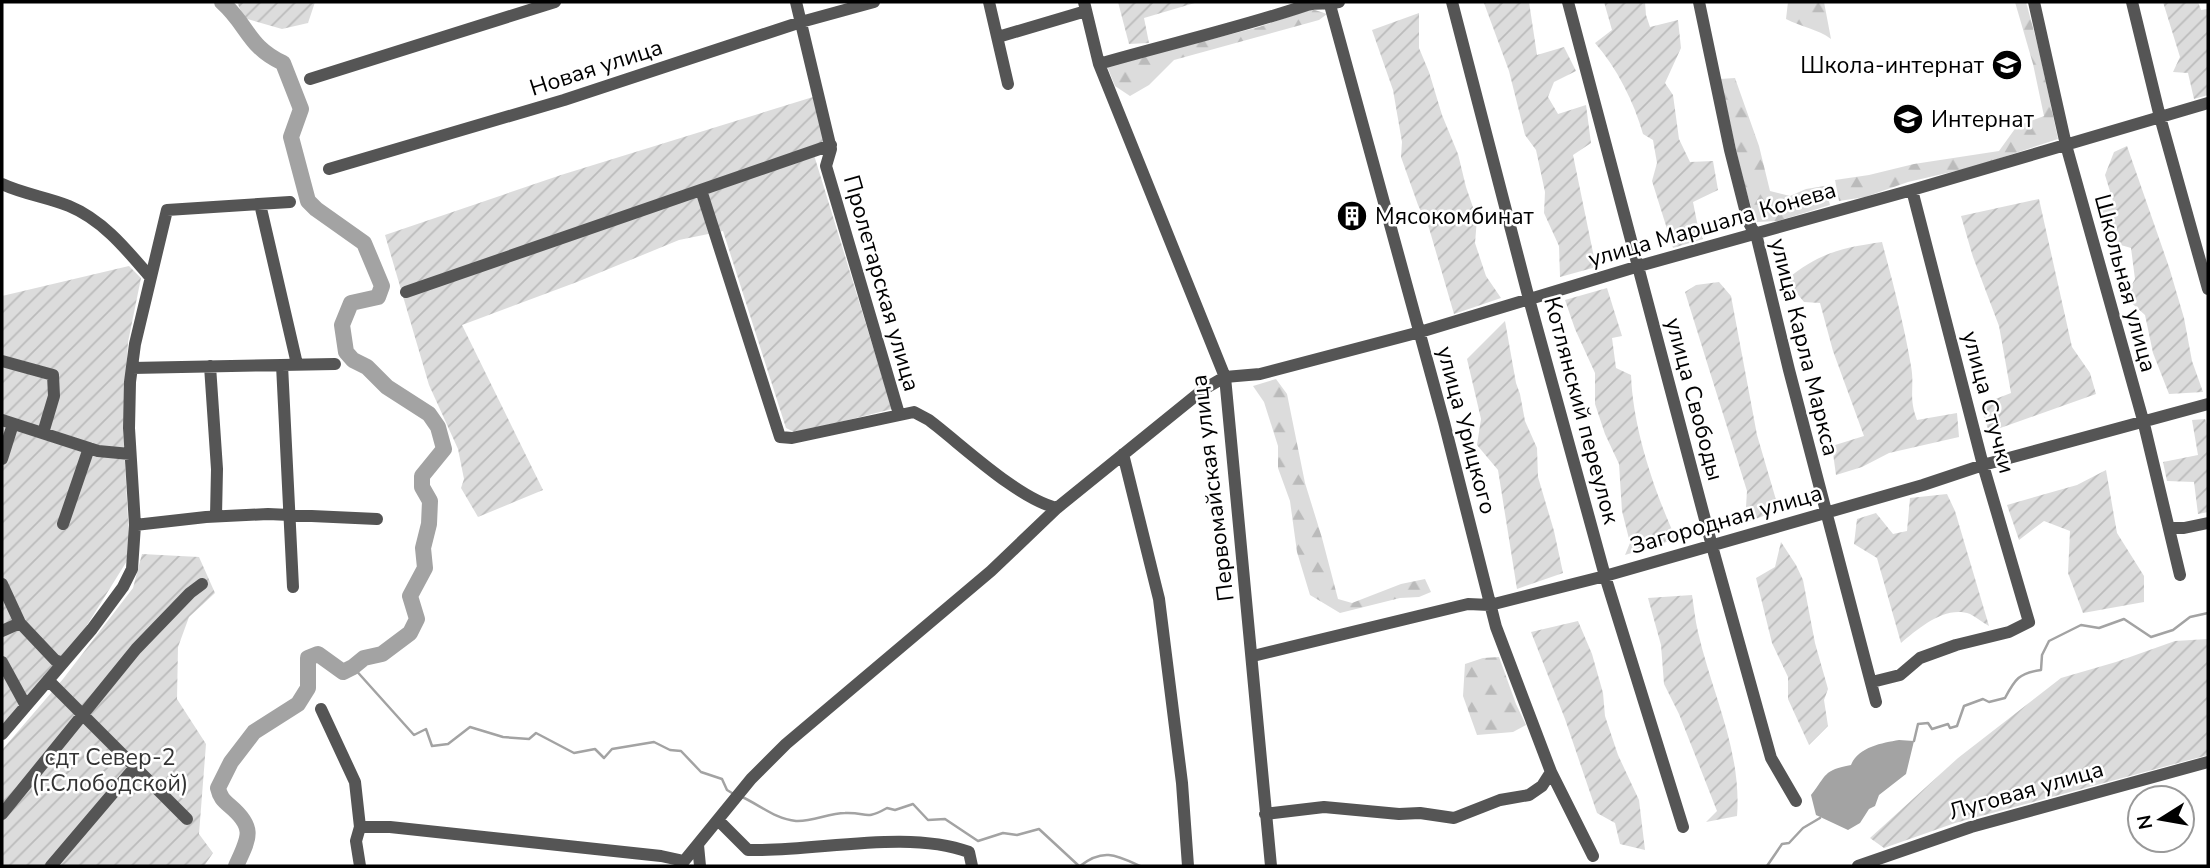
<svg xmlns="http://www.w3.org/2000/svg" width="2210" height="868" font-family="'Nunito Sans',sans-serif">
	<defs>
		<pattern id="forest-firs" width="22" height="20" patternUnits="userSpaceOnUse" patternTransform="scale(1.75)"><rect width="22" height="20" fill="#dcdcdc"/><path d="M5 1l3.5 6h-7zM16 11l3.5 6h-7z" fill="#bbb"/></pattern>
		<pattern id="garden-furrows" width="10" height="10" patternUnits="userSpaceOnUse" patternTransform="scale(1.75)"><rect width="10" height="10" fill="#dcdcdc"/><path d="M-1 1l2-2M0 10L10 0M9 11l2-2" fill="none" stroke="#bbb"/></pattern>
	</defs>
	<rect width="100%" height="100%" fill="#fff"/>
	<!-- forest -->
	<path fill="url(#forest-firs)" d="M1788,2H1824L1831,39C1818,29 1801,27 1786,19Z
		M2015,2H2026L2039,50L2058,139L1973,167L1908,182L1865,197L1839,201L1835,180L1869,175L1914,164L1999,151L2017,126L2044,116L2033,64Z
		M1312,9L1327,14L1319,20L1174,60L1149,85L1130,96L1115,86L1107,66L1259,27Z
		M1735,78L1759,146L1770,191L1790,196L1806,189L1825,186L1830,205L1778,221L1756,222C1740,176 1732,127 1720,79Z
		M1276,379L1287,394L1305,483L1322,538L1338,599L1352,603L1401,584L1425,579L1431,592L1419,597L1400,598L1340,613L1310,595L1297,552L1290,501L1278,468V446L1264,402L1253,386Z
		M1499,657L1516,704L1526,725L1513,732L1477,735L1463,696L1465,664L1483,658Z"/>
	<!-- garden -->
	<path fill="url(#garden-furrows)" d="M237,2H315L308,23L282,29L244,18Z
		M1118,2H1198L1144,18L1149,43L1129,44Z
		M1486,2H1529L1537,55L1564,47L1576,71L1554,82L1548,97L1558,114L1586,105L1591,143L1573,155L1596,267L1560,277L1559,246L1544,213L1545,192L1536,150L1525,135L1509,71L1484,3Z
		M1604,2H1645L1646,15L1650,27L1678,20L1681,48L1665,83L1673,95L1679,139L1690,162L1713,161L1718,190L1693,202L1698,227L1703,239L1673,248L1652,181L1657,163L1653,140L1643,134C1634,102 1617,68 1595,43L1612,30Z
		M2163,2H2198L2201,10L2208,9V95L2194,99L2188,73L2173,72L2180,57Z
		M1419,13V48L1429,72L1442,115L1458,154L1466,187L1477,219L1475,243L1486,276L1501,298L1454,314L1429,228L1418,205L1401,157L1402,142L1393,90L1372,30Z
		M813,97L826,150L814,155L892,409L796,433L786,428L723,231L679,240L577,282L462,325L543,490L478,517L461,488L464,479L458,449L429,385L385,235L561,175Z
		M2127,146L2169,267L2184,318L2192,361L2203,392L2169,394L2153,353L2145,315L2125,297L2135,279L2131,248L2107,241L2097,214L2113,201L2105,175L2114,152Z
		M2039,199L2072,347L2090,373L2096,394L1989,432L1980,405L2011,393L1999,326L1973,257L1961,216Z
		M1882,242C1893,283 1904,324 1911,366C1915,388 1908,396 1917,420L1957,413L1959,437L1889,453L1862,467L1836,475L1832,446L1864,436L1833,351L1820,303L1804,302L1786,280C1819,253 1840,248 1882,242Z
		M129,266L141,278L128,342L123,427L130,556L53,680L2,740V296Z
		M1719,282L1731,296L1757,435L1779,510L1745,523L1747,491L1685,292L1696,285Z
		M1607,288L1622,336L1612,338L1616,368L1631,375C1633,429 1654,490 1676,539L1625,555L1630,543L1622,511L1619,464L1605,434L1595,404V373L1575,329L1565,300Z
		M1505,321L1516,383L1520,394L1525,421L1537,448L1538,477L1554,531L1563,573L1517,589L1498,470L1477,445L1481,419L1467,359Z
		M2205,419L2208,427V512L2198,514L2194,482L2167,481L2163,462L2198,455L2192,420Z
		M2106,470L2117,533L2144,576V602L2083,613L2068,573L2070,531L2044,521L2019,540L2007,505L2077,485Z
		M1947,494L1955,511L1989,626C1983,623 1976,617 1970,614C1945,605 1919,628 1901,643L1877,558L1854,544L1857,519L1876,513L1893,534L1907,531L1910,498Z
		M1781,542L1796,565L1803,580L1815,643L1828,689L1824,700L1828,726L1809,745L1788,699V677L1772,643L1756,578L1775,567Z
		M142,554L199,557L215,593L189,617L178,647L177,699L206,744L199,834L213,853L204,866H2V750L63,679L133,588Z
		M1692,595C1694,607 1695,620 1698,632C1712,694 1742,751 1737,816L1706,822L1717,811L1679,714L1664,684L1661,645L1648,598Z
		M1578,621L1592,654L1603,693L1605,716L1618,755L1639,800L1645,850L1620,844L1615,823L1597,813L1565,719L1531,632Z
		M2208,639V755L1955,823L1884,848L1870,838L1958,758L2061,678L2116,662L2175,641Z"/>
	<!-- water -->
	<path fill="#a3a3a3" d="M1899,740L1914,741L1906,774L1879,795L1875,806L1869,809L1860,823L1848,830L1816,815L1811,795C1827,775 1823,770 1851,765C1858,747 1882,743 1899,740Z"/>
	<g fill="none" stroke-linecap="round" stroke-linejoin="round">
		<!-- stream -->
		<path stroke="#a3a3a3" stroke-width="2.5" d="M353,667L414,735L426,729L432,746L448,744L470,727L503,737L529,739L536,733L574,753L595,749L604,758L612,749L654,742L670,750L681,751L701,772L722,779L727,790L732,793
			M1914,741L1918,724L1928,723L1932,729L1948,724L1950,728L1957,726L1964,706L1983,699L1989,702L2005,698C2015,679 2019,673 2041,670L2042,655L2049,641L2081,625L2099,628L2124,619L2151,637L2173,630L2190,617L2208,613
			M742,797C760,805 775,819 796,821C812,822 829,813 845,813C868,812 864,821 887,808L895,810L913,804L928,820L945,819L978,841L1003,833L1017,835L1039,829L1079,866
			M1080,866C1103,848 1116,855 1140,866
			M1767,866L1782,844L1789,843L1803,828L1820,818"/>
		<!-- river -->
		<path stroke="#a3a3a3" stroke-width="16" d="M222,2C248,25 248,47 283,63L301,109L291,137L308,201L316,209L364,243L382,286L378,297L351,303L342,325L346,352L353,360L367,367L387,387L429,414L438,427L444,449L422,476V487L430,501L429,524L423,548L425,568L410,596L417,619L410,633L382,654L364,658L353,667L343,672L318,654L308,658V688L298,704L254,732L231,762L218,788C220,797 223,800 230,806C256,828 249,838 236,866"/>
		<!-- minor -->
		<path stroke="#555" stroke-width="12" d="M796,2L831,149L826,166L899,414
			M989,2L1008,84
			M1084,2L1099,64L1225,377L1271,866
			M1452,2L1529,299L1605,576L1683,827
			M1568,2L1712,546L1771,758L1796,801
			M1699,2L1730,150L1748,221L1757,238L1789,370L1876,702
			M2034,2L2066,145L2143,420L2180,575
			M2132,2L2160,117L2208,289
			M1330,5L1444,422L1496,627L1551,772L1593,856
			M998,37L1086,11
			M1099,64C1168,44 1239,28 1307,5C1317,2 1328,5 1339,2
			M310,79L555,2
			M329,169L564,100L801,22L874,2
			M2,184C23,194 47,197 69,206C103,220 127,250 150,277
			M701,190L780,437L792,438L914,412L929,420C962,445 1018,499 1057,508L1204,389L1225,377L1260,374L1420,332L1639,266L1912,190L2208,103
			M260,204L297,364
			M406,292L831,145
			M2,361L53,375L54,396L43,433
			M282,365L293,587
			M210,366L217,469L216,516
			M132,368L335,364
			M2,420L98,451L130,454
			M1123,454L1159,599L1182,783L1188,866
			M2,459L13,424
			M63,524L89,448
			M135,525L206,517L268,514L377,519
			M2169,528H2184L2208,523
			M2,584L20,623L55,660L63,663
			M2,631L20,623
			M1253,656L1468,604L1490,605L1605,576L1923,485L1983,465L2208,404
			M2,662L26,706
			M48,680L187,819
			M1872,682L1900,675L1920,658L1956,645L2009,632L2029,622L1983,465L1912,190
			M321,709L355,782L360,827L356,841L360,866
			M2,734L92,629L123,587L132,569L135,525L129,428L130,382L135,344L167,210L290,202
			M2,814L136,649L190,593L202,584
			M1265,814L1324,807L1399,814L1420,813L1454,818L1500,800L1529,795L1542,786L1551,772
			M719,821L748,850C816,852 906,829 969,852L972,866
			M360,827H390L661,856L684,861
			M698,845L700,866
			M51,866L136,766
			M680,866L751,779L786,744L991,571L1057,508
			M1858,866L1971,827L2208,762"/>
	</g>
	<!-- icons -->
	<defs>
		<g id="school-disc" transform="scale(1.575)"><circle r="9.5" fill="#000" stroke="#fff"/><path d="M0-5L7-2L0 1L-7-2ZM-4 1L0 2.5L4 1V4Q0 6-4 4Z" fill="#fff"/></g>
		<g id="building-disc" transform="scale(1.575)"><circle r="9.5" fill="#000" stroke="#fff"/><path d="M-4-6H4V6H1V3H-1V6H-4ZM-2.5-4.3h1.7v1.8h-1.7ZM.8-4.3h1.7v1.8H.8ZM-2.5-1h1.7V.8h-1.7ZM.8-1h1.7V.8H.8Z" fill="#fff"/></g>
	</defs>
	<g fill-rule="evenodd">
		<use href="#school-disc" x="2007" y="65"/>
		<use href="#school-disc" x="1908" y="119"/>
		<use href="#building-disc" x="1352" y="216"/>
	</g>
	<g text-anchor="middle" stroke-width="5" stroke-linejoin="round" paint-order="stroke">
		<!-- poi labels -->
		<g font-size="23" fill="#000" stroke="#fff" text-anchor="start">
			<text x="1984" y="73" text-anchor="end">Школа-интернат</text>
			<text x="1931" y="127">Интернат</text>
			<text x="1375" y="224">Мясокомбинат</text>
		</g>
		<!-- street labels -->
		<g font-size="23" fill="#000" stroke="#fff">
			<text transform="translate(596 67) rotate(-18)" y="8">Новая улица</text>
			<text transform="translate(1712 224) rotate(-16)" y="8">улица Маршала Конева</text>
			<text transform="translate(882 283) rotate(74)" y="8">Пролетарская улица</text>
			<text transform="translate(2126 283) rotate(75)" y="8">Школьная улица</text>
			<text transform="translate(1805 347) rotate(76)" y="8">улица Карла Маркса</text>
			<text transform="translate(1695 399) rotate(75)" y="8">улица Свободы</text>
			<text transform="translate(1989 402) rotate(75)" y="8">улица Стучки</text>
			<text transform="translate(1582 410) rotate(75)" y="8">Котлянский переулок</text>
			<text transform="translate(1467 430) rotate(75)" y="8">улица Урицкого</text>
			<text transform="translate(1212 488) rotate(-97)" y="8">Первомайская улица</text>
			<text transform="translate(1726 519) rotate(-16)" y="8">Загородная улица</text>
			<text transform="translate(2026 790) rotate(-16)" y="8">Луговая улица</text>
		</g>
		<!-- park labels -->
		<g font-size="23" fill="#333" stroke="#fff">
			<text x="110" y="765">сдт Север-2<tspan x="110" dy="26">(г.Слободской)</tspan></text>
		</g>
	</g>
	<!-- border -->
	<rect width="2210" height="868" fill="none" stroke="#000000" stroke-width="7"/>
	<!-- north arrow -->
	<g transform="translate(2161 819) rotate(259)"><circle r="33" fill="#ffffff" stroke="#999999" stroke-width="2"/>
	<path d="M0-5L12 26L0 18L-12 26Z" fill="#000000"/>
	<text y="-10" font-size="19" font-weight="bold" text-anchor="middle" fill="#000000">N</text>
	</g>
</svg>
